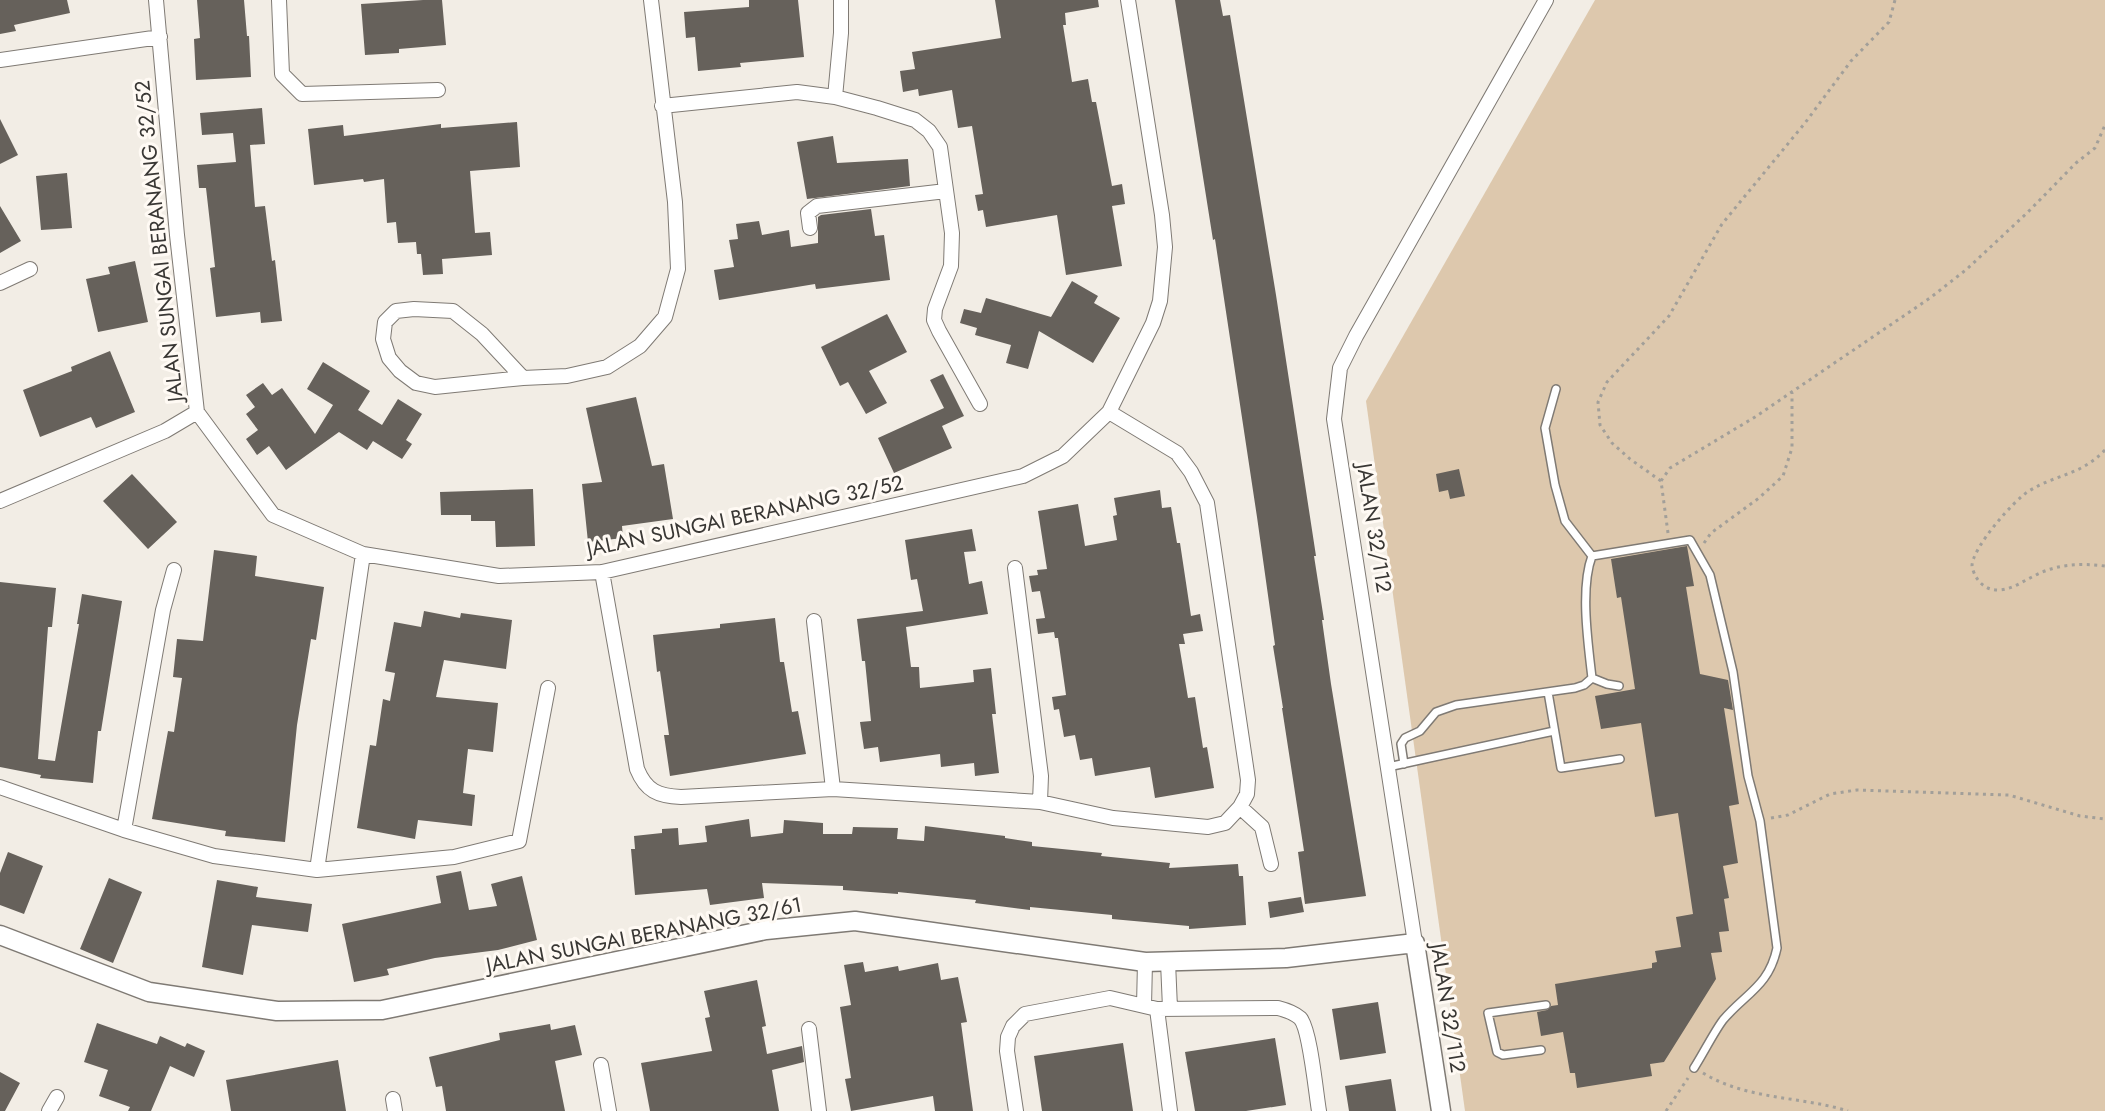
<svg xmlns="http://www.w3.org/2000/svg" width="2105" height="1111" font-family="Jost,sans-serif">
	<rect width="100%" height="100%" fill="#f2ede5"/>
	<!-- green -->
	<path fill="#ddc8ad" d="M1595,0H2105V1111H1465L1366,401Z"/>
	<!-- building -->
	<path fill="#66615b" d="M0,0H67L70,13L14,25L16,31L0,34Z
		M197,0H244L247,36H249L251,77L196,80L194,39L200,38Z
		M423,0H442L446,45L399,49V53L365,55L361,4Z
		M749,0H798L804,57L740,63L741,67L698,71L695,37L686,38L684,12L749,7Z
		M995,0H1098L1099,7L1065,13L1066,25H1063L1072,82L1088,79L1092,102H1096L1112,186L1122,184L1125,204L1112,206L1122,266L1066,275L1057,215L986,227L983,210L978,211L975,195L983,194L972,126L958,128L952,90L919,96L918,89L903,92L900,71L915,69L912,52L1001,38Z
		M1175,0H1220L1223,16L1230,15L1276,295L1316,556H1314L1324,620H1322L1331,684L1366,896L1305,904L1298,852L1304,851L1282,708H1283L1273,646L1275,645L1257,517L1215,239L1213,240Z
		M262,108L265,144L250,145L255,207L265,206L272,261L275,260L282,321L261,323L260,312L216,317L210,268L215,267L206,188H199L197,165L236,162L233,133L202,135L200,113Z
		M0,119L18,155L0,164Z
		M517,122L520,167L470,171L475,233L490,232L492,255L442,259L443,274L423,275L421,254H417L416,242L398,243L396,222L387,223L384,179L364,182L363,179L314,185L308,129L343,125L344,136L441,124V128Z
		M833,136L837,163L908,159L910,186L807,199L797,142Z
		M67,173L72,228L41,230L36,176Z
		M0,206L21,241L0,253Z
		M871,209L875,236L884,235L890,280L816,289L815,284L719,300L714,270L734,267L729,240L738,239L736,224L759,221L762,235L789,230L791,247L818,243V217L821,215Z
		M135,261L148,322L98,332L86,279L110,274L108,267Z
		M1072,281L1098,296L1094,303L1120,318L1093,363L1039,331L1028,369L1006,363L1011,345L975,335L977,328L960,323L964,309L981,313L986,298L1051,317Z
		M887,314L907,352L869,371L887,403L866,414L848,382L840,386L821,347Z
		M110,351L135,412L96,428L91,417L40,437L23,390L72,371L71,367Z
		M323,362L370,391L358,410L382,425L398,399L422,414L406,440L412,444L402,459L373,441L367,450L339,432L286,470L269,446L257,455L246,439L258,430L246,414L255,407L246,395L263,383L272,395L282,388L315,434L333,405L307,389Z
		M943,374L964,416L942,426L952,448L894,473L878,438L944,408L930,380Z
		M636,397L652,466L664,464L673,519L622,526L623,538L588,542L582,484L602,482L586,408Z
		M1459,469L1465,496L1450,499L1448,490L1439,492L1436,474Z
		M132,474L177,522L148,549L103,501Z
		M533,489L535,546L496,547L495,521H471V515H441L440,492Z
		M1160,490L1162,508L1171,507L1177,543H1180L1191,616L1200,614L1203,631L1183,634L1185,644H1179L1188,698L1195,697L1203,748L1207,747L1214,788L1155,798L1150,767L1095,776L1092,758L1080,760L1075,735L1064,737L1059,709L1054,710L1052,697L1066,695L1058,638H1055L1054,632L1038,634L1036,619L1045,618L1040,591L1032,592L1029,576L1038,575L1037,570L1047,569L1038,511L1078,504L1085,546L1117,540L1113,516L1117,515L1114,498Z
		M972,529L976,551L964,552L969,584L982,581L988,614L906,627L911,667H919L920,688L974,682L973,670L991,668L996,714H992L999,773L975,776L974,763L941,767L940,754L880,762L878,747L864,749L860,722L871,721L865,661H862L857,619L923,611L917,579L911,580L905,540Z
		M1687,546L1694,586L1686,587L1700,674L1728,680L1733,710L1724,708L1739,804L1729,806L1738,863L1723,866L1729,898L1724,899L1729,931L1719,932L1722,952L1711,953L1716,979L1664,1062L1650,1064L1652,1076L1577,1088L1575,1073H1570L1563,1032L1541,1036L1537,1012L1547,1010L1551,1006L1558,1005L1555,984L1652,968V963L1657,962L1655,951L1681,947L1676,917L1693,914L1678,813L1655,817L1641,723L1601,729L1595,696L1635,689L1621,597L1617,598L1611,559Z
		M214,550L257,556L255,576L324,587L316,640L311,639L297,725L285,842L225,836L226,831L152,819L168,731L174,732L182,678L173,677L177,639L203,641Z
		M0,582L56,588L52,627H48L38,759L55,761L79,624H77L82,594L122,601L101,731H98L93,783L40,778L41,775L0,767Z
		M424,611L460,618L461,613L512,620L506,669L444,660L436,697L498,703L493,752L468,749L463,793L475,795L472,826L418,820L415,839L357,828L370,745L376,746L383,699L390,701L395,673L385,671L394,622L421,627Z
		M775,618L780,662H784L792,712L798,711L806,754L670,776L664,735H669L660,671L657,672L653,635L720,628V624Z
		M749,819L751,837L783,833L784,820L823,823V834H852L853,827L898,828L897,839L924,841L925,826L1005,836V838L1032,842V846L1102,853L1101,856L1170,863L1169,868L1238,864L1239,876H1243L1246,925L1189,929V926L1112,919V915L1030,907V910L975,903L976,900L898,892V894L843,890V886L762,883L764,898L710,905L707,889L635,895L631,849H635L634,836L662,833V829L678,828L679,845L707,842L705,826Z
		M8,852L43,866L24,914L0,905V873Z
		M461,871L469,910L497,906L491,884L522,876L537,940L498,950L435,958L387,969L389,975L354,982L342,924L441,903L436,876Z
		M109,878L142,892L113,963L80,949Z
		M217,880L258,887L256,897L312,904L308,932L252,925L243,975L202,967Z
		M1301,897L1304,912L1270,918L1268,902Z
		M863,962L865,972L898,966L899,971L938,963L941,980L958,977L967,1022L961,1023L973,1111H935L933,1096L851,1111L845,1079L851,1078L840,1007L851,1005L844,965Z
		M757,980L766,1026L762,1027L767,1054L802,1046L804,1062L772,1070L779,1111H650L641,1063L712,1051L705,1018L710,1017L704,991Z
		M1378,1002L1386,1053L1340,1060L1332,1009Z
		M97,1023L157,1044L160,1036L185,1047L187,1043L205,1051L194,1077L170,1066L151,1111H128L130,1107L99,1096L108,1070L84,1062Z
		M550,1024L551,1030L575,1025L582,1055L555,1061L565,1111H446L442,1086L436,1087L429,1057L500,1040L499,1033Z
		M1275,1038L1286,1105L1246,1111H1195L1185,1052Z
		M1123,1043L1133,1111H1042L1034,1056Z
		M338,1060L346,1111H231L226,1080Z
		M0,1072L20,1083L5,1111H0Z
		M1391,1079L1396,1111H1349L1345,1086Z"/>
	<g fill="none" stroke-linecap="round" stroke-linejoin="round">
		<!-- service casing -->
		<g stroke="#7f7a74" stroke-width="10">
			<path id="service" d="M1556,389L1545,428L1555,485L1565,521L1592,556
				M1592,678L1607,684L1619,686
				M1548,692L1561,768L1620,759
				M1404,764L1401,744L1405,738L1420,731L1436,712L1456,705L1575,688L1584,685L1592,678C1588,643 1580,588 1592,556L1690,540L1710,575L1733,672L1748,776L1760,821L1777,948C1769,986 1746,993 1723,1020C1714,1032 1703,1054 1694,1068
				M1388,767L1554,731
				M1541,1050L1503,1055L1497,1052L1488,1013L1546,1005"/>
		</g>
		<!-- minor casing -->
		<g stroke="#7f7a74" stroke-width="16">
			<path id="minor" d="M156,0L177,235L197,412L273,515L363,554L499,576L602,572L1023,476L1063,456L1109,412L1153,323L1160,301L1165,247L1162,215L1128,0
				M279,0L282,74L302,94L438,90
				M0,60L160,37
				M835,97L841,33V0
				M662,106L797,92L835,97L877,108L915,120L929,131L940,147L952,233L951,266L935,309L934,320L939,331L980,404
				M810,228L808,213L817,206L946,191
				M0,283L30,269
				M523,378L482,334L453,311L414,309L396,311L385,322L383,339L389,358L400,371L416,383L435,387L523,378L567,376L607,367L640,346L665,317L678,269L675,202L651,0
				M0,501L165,431L197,412
				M1015,568L1041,776L1040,802
				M602,572L637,769C646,791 658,796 681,797L833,789L1040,802L1113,818L1208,827L1225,823L1240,807L1247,794L1248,780L1207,503L1191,472L1177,453L1109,412
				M814,621L833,789
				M0,787L124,830L214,856L317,870L454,857L519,841L548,688
				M1240,807L1262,827L1271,864
				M124,830L163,610L174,570
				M317,870L363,554
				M1415,943L1334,419L1340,368L1356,336L1546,0
				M1168,962L1170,1008
				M1144,1006L1145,962
				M1157,1009L1170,1111
				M809,1029L819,1111
				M601,1065L609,1111
				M393,1099L395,1111
				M49,1111L57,1097
				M1016,1111L1007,1051L1008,1037L1013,1026L1025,1014L1110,998L1157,1009L1278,1008C1286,1010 1293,1012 1300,1018C1310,1028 1316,1094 1319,1111"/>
		</g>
		<!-- tertiary casing -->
		<g stroke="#7f7a74" stroke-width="21">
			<path id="tertiary" d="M0,935L149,992L277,1011L382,1010L766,930L855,921L1145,962L1286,958L1415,943L1441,1111"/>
		</g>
		<!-- path -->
		<path stroke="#a29f99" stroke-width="3" stroke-dasharray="3 4.5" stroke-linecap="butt" d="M2105,450C2080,476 2056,474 2029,491C2014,500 1972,548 1972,566C1972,568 1974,573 1975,575C1980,585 1989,591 2000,590C2013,589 2023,581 2034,576C2056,564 2080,563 2105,566
			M1661,481L1630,459L1612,443L1600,425L1598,402L1607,382L1669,316L1722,224L1805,123L1851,61L1889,22L1895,0
			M1668,533L1661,481L1670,468L1755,417L1930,298L1967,269L2028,212L2076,163L2095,148L2105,125
			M1704,543L1711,533L1759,498L1783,476L1792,448V393
			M1771,818L1788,815L1830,794L1857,790L2009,795L2080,816L2105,819
			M1703,1073C1747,1100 1800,1096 1848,1111
			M1666,1111L1688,1078"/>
		<!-- service -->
		<use href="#service" stroke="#fff" stroke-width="7"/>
		<!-- minor -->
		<use href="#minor" stroke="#fff" stroke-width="14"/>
		<!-- tertiary -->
		<use href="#tertiary" stroke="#fff" stroke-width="18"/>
	</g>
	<g text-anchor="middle" stroke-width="6" stroke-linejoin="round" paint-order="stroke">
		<!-- street labels -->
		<g font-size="21" fill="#393734" stroke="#fffaf4">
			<text transform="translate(159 241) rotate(-96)" y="7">JALAN SUNGAI BERANANG 32/52</text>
			<text transform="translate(745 516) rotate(-12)" y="7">JALAN SUNGAI BERANANG 32/52</text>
			<text transform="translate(1374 528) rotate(81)" y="7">JALAN 32/112</text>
			<text transform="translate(644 935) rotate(-11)" y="7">JALAN SUNGAI BERANANG 32/61</text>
			<text transform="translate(1448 1008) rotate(81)" y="7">JALAN 32/112</text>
		</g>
	</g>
</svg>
